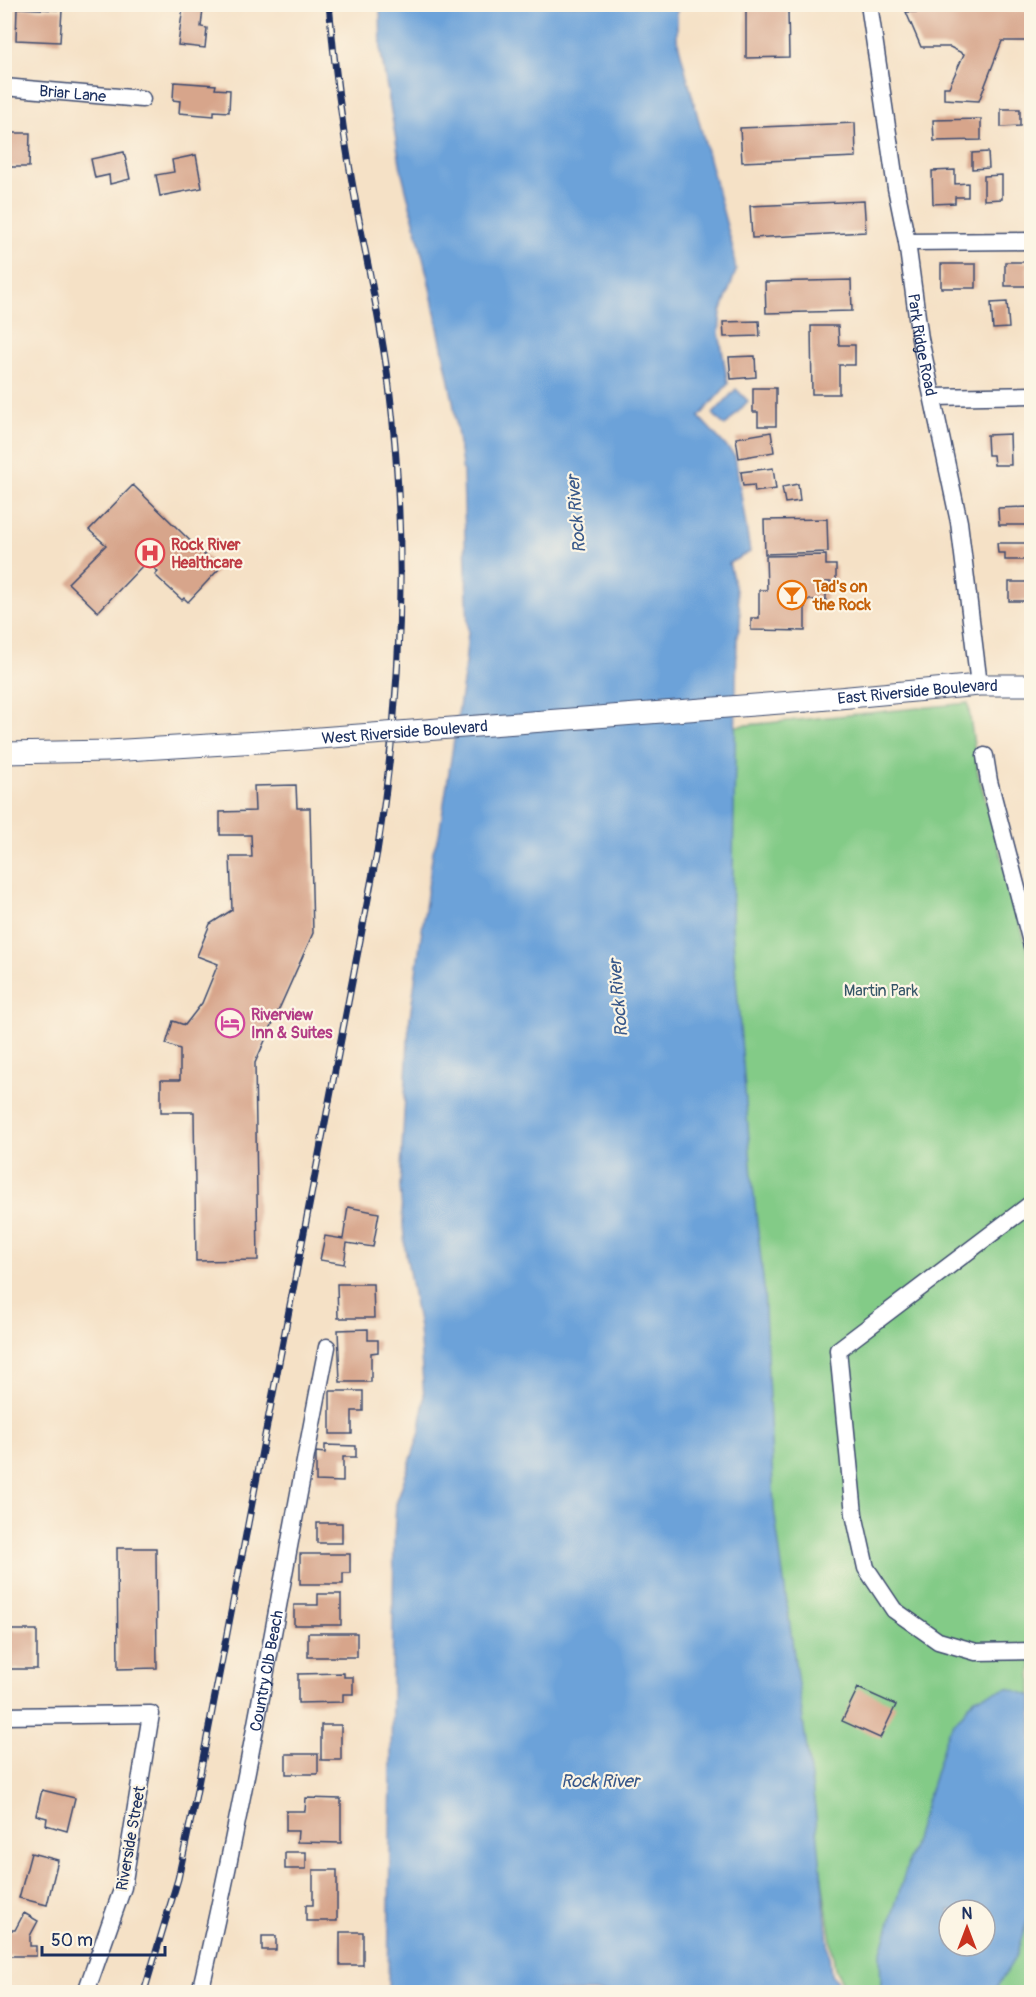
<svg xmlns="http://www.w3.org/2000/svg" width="1036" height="1997" font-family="Pangolin,sans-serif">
	<rect width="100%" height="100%" fill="#fcf5e5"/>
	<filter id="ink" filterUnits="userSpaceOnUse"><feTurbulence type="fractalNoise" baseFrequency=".0167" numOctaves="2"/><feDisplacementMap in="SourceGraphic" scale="12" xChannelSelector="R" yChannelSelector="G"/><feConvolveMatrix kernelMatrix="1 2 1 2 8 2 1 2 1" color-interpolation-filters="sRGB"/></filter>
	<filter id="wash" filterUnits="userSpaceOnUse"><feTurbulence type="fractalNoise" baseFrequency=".008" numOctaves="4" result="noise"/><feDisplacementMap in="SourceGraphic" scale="24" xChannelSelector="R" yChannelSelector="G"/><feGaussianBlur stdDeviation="1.35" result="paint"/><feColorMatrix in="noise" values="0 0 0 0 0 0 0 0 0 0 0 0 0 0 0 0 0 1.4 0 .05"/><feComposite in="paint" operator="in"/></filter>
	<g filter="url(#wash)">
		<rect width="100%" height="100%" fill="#f5e1c6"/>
		<!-- green -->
		<path fill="#83cb87" stroke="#4f7d72" stroke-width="1.5" fill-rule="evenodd" d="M968,703L978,773L1032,966L1031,1992H848L835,1969L770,1519L733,1050L727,727ZM949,1910H985V1946H949Z"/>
		<!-- water -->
		<path fill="#6ca2d9" stroke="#44689c" stroke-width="1.5" fill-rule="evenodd" d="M380,5H677V39L732,245L736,271L721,312L719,333L728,384L699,417L735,456L750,552L729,563C733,580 746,619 737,635L732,927L752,1177L764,1288L774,1509L815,1808L831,1975L847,1992H388L394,1538L396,1504L420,1432L424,1397L419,1328L405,1248L400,1187L409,1024L433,851L439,835L464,676L468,632L463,473L453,401L428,278L401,169L381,53Z
			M736,389L748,401L725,426L713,414Z
			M1008,1688L1032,1696L1031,1909L1016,1956L994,1992H874L881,1985L880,1955L948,1731L975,1698ZM949,1910H985V1946H949Z"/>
		<g id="blocks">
			<!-- building -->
			<path fill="#d7a58b" d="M183,6L203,8L201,27L207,28L205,48L178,45Z
				M17,8L62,10L60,42L16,40Z
				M746,10H788L789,57L746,58Z
				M1032,10V41H1002L979,101L944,99V87H949L964,54L950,47H921L906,12Z
				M174,82L216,85L215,89L230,90L229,112L214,111V116L179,113L180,101L173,100Z
				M1001,109H1020V126L1001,127Z
				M981,119V140L934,141L933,120Z
				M855,123L856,157L742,162L740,128Z
				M4,133H30L29,167H4Z
				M124,152L130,179L110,184L109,175L95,178L91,159Z
				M988,152L989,168L972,169V153Z
				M196,155L202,188L160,196L156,175L174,172L172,160Z
				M955,170V184L968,183V197H955V203L933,204L932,171Z
				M1002,175V199L984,200V176Z
				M864,201L866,232L752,238L750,206Z
				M1005,262H1027L1028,286H1005Z
				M941,264H976V288H941Z
				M851,280L852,311L766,313L765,282Z
				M1007,302L1009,328L993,329L991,303Z
				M759,321L760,336L724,337L723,322Z
				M811,326H838L839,345H855V365H839V394H812Z
				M755,356L756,377L731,379L729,357Z
				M753,388H776V426H758V412H753Z
				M771,432L774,452L739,458L736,438Z
				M1010,434L1011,465H994L993,455H988L987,435Z
				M773,468L776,489L755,492L754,485L743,486L741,472Z
				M798,484L800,501L785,503L782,487Z
				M133,485L219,569L188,602L184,598L182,600L155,575L158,572L147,561L98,612L68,583L106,545L89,530Z
				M1028,507L1029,525H999L998,508Z
				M827,519L828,552L765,554L764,520Z
				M997,543H1026V560H1005V553H998Z
				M826,555V565H836V582H826V600H805V631L751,630V618H759V590H767L766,556Z
				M1009,582H1032V613H1029V601H1009Z
				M296,785L297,808H310L313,933L255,1063L258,1260L196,1261L194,1112H161V1080H180V1049L166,1044L173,1021L185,1025L202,1003L218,964L197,956L210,924L232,910L230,857H252L251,835H220V812L255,811L254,786Z
				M348,1207L379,1213L373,1247L347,1243L344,1264L320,1260L325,1236L343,1239Z
				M337,1284H373L374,1318H338Z
				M368,1329V1340H378V1352L371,1353V1382H340L338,1330Z
				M330,1391H363V1411H352V1434H330Z
				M325,1445L356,1446V1457H343V1482L316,1481V1452L325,1453Z
				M317,1523H342V1543H317Z
				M117,1548H156L157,1668L118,1669Z
				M300,1554H350V1573H343V1584H300Z
				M318,1594H341V1625H294V1605H318Z
				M4,1630H37V1669H4Z
				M308,1633H357V1657H308Z
				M344,1673V1677H353V1694H343V1702L298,1703V1674Z
				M858,1688L896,1705L880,1738L842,1721Z
				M321,1725H341V1760H321Z
				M286,1754H318V1774H286Z
				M42,1790L75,1798L67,1831L46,1825L47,1818L36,1815Z
				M306,1798L341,1799V1843L297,1842L298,1831H286V1811H305Z
				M285,1852H306V1869H285Z
				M31,1853L58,1860L47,1905L19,1898Z
				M313,1870H337V1921H306V1905H313Z
				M24,1913L38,1921L30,1936V1946H36V1956H4V1930H15Z
				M340,1932H363V1965H340Z
				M262,1936H276V1950H262Z"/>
		</g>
	</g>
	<g filter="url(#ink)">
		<use href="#blocks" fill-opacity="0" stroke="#3c4a6e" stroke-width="1.5"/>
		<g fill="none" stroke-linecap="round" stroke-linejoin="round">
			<!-- minor casing -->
			<g stroke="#3c4a6e" stroke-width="19">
				<g id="minor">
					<path id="s1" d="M869,4L896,188L907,242L920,339L959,522L979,685"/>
					<path id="s2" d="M4,87L142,99"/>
					<path d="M907,242L1032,241"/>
					<path d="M933,397L1032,395"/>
					<path d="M985,756L989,781L1032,946"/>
					<path d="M1032,1203L838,1350L854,1514L866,1568L894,1610L938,1641L976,1652L1032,1651"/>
					<path d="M4,1716L151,1714L123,1887L86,1992"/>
					<path id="s3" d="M200,1992C250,1779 284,1562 327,1347"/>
				</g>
			</g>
			<!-- major casing -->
			<g stroke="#3c4a6e" stroke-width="23">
				<g id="major">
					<path id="s4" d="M806,701L979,685H1032"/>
					<path d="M4,753L109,751L293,740"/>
				</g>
			</g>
			<!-- minor -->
			<use href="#minor" stroke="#fff" stroke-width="16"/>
			<!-- major -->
			<use href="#major" stroke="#fff" stroke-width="21"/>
			<!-- rail casing -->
			<g stroke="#1b2f5e" stroke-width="7">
				<path id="rail" d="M144,1992L178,1879L195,1800L377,852C402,698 408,542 389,386C380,315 363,246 351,176C341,119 334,62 329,4"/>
			</g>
			<!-- rail -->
			<use href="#rail" stroke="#fcf5e5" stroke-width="4.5" stroke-dasharray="14" stroke-linecap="butt"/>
			<!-- major-bridge casing -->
			<g stroke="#3c4a6e" stroke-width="23" stroke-linecap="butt">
				<g id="major-bridge">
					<path id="s5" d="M293,740L806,701"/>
				</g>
			</g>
			<!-- major-bridge -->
			<use href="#major-bridge" stroke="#fff" stroke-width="21"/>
		</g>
	</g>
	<!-- icons -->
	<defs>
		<g id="hospital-ring" transform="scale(1.5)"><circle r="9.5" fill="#fcf5e5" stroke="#e0444e" stroke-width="1.5"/><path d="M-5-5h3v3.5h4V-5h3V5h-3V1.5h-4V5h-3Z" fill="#e0444e"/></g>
		<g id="bar-ring" transform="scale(1.5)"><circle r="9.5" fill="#fcf5e5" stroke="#e8710a" stroke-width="1.5"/><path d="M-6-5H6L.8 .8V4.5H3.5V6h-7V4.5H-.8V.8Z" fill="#e8710a"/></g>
		<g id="hotel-ring" transform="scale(1.5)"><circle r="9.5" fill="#fcf5e5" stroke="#d1479c" stroke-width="1.5"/><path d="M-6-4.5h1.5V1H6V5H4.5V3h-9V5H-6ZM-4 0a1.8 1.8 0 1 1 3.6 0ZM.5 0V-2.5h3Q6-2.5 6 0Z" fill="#d1479c"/></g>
	</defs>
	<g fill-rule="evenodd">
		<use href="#hospital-ring" x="150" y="553"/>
		<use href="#bar-ring" x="792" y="595"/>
		<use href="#hotel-ring" x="230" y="1023"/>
	</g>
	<g text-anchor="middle" stroke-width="4.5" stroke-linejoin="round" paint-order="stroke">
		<!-- street labels -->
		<g font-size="16" fill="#1b2f5e" stroke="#fcf5e5">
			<text dy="6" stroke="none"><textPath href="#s2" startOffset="69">Briar Lane</textPath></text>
			<text dy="6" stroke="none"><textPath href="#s1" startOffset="345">Park Ridge Road</textPath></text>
			<text dy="6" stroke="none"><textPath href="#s4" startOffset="112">East Riverside Boulevard</textPath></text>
			<text dy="6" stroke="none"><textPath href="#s5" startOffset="112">West Riverside Boulevard</textPath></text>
			<text dy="6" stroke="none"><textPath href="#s3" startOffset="328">Country Clb Beach</textPath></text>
			<text transform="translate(130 1838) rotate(-80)" y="6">Riverside Street</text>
		</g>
		<!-- health labels -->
		<g font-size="16" font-weight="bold" fill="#be3a42" stroke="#fcf5e5" text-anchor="start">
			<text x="171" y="550">Rock River<tspan x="171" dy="18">Healthcare</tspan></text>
		</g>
		<!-- food labels -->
		<g font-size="16" font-weight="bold" fill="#c56008" stroke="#fcf5e5" text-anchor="start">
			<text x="813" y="592">Tad's on<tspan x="813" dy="18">the Rock</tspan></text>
		</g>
		<!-- park labels -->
		<g font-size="16" fill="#355668" stroke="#fcf5e5">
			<text x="881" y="996">Martin Park</text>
		</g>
		<!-- hotel labels -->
		<g font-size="16" font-weight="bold" fill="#b23c85" stroke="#fcf5e5" text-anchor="start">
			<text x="251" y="1020">Riverview<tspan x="251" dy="18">Inn &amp; Suites</tspan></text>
		</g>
		<!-- water labels -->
		<g font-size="18" font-style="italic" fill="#375789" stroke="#fcf5e5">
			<text transform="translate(576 514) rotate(-95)" y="6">Rock River</text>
			<text transform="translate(618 998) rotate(-95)" y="6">Rock River</text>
			<text x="600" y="1787">Rock River</text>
		</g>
	</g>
	<!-- margin -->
	<rect width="1036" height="1997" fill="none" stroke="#fcf5e5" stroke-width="24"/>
	<!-- north arrow -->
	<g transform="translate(967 1928)"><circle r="28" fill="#fcf5e5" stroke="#a2a6af" stroke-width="1.5"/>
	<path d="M0-4.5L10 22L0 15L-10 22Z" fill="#c8321e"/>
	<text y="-9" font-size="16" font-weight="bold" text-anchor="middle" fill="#1b2f5e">N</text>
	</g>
	<!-- scale -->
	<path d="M42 1946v9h123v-9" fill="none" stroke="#1b2f5e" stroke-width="3"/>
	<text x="51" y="1946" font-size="18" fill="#1b2f5e" stroke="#fcf5e5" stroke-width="4.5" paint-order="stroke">50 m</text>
</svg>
